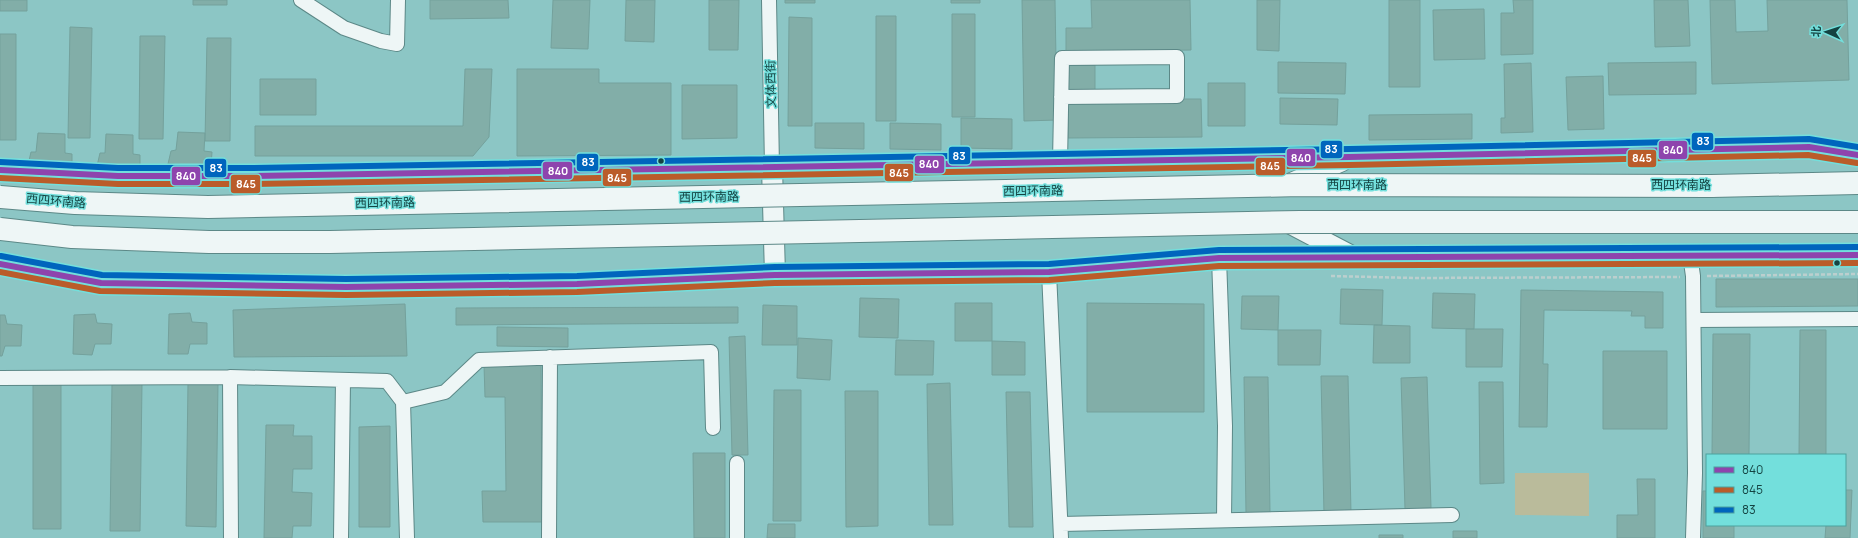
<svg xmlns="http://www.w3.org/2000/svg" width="1858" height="538" font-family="Manrope,'Noto Sans SC',sans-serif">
	<rect width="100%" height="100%" fill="#8cc6c5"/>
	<!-- green -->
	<path fill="#babb9b" d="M1515,473H1589V516L1515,515Z"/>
	<!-- building -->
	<path fill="#82aea8" stroke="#74a19c" d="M0,0H27V11H0Z
		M193,0H227V5H193Z
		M430,0H508L509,18L430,19Z
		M553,0H590L588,49L551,48Z
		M626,0H655L654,42L625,41Z
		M709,0H739L738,50H709Z
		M785,0H815V3H785Z
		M951,0H980V3H951Z
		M1022,0H1055L1057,120L1024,121Z
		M1091,0H1190L1191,50L1066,52V28H1092Z
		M1257,0H1280L1279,51L1257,50Z
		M1389,0H1420V87H1389Z
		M1513,0H1533V54L1501,55V13H1514Z
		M1654,0H1688L1690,46L1655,47Z
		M1710,0H1735L1736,32L1768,31L1767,0H1847L1849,80L1712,84Z
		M1484,9L1485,59L1434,60L1433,10Z
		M952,14H975V117H952Z
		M876,16H896V121H876Z
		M789,17L812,18V126H788Z
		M70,27L92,28L90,138H68Z
		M0,34H16V140H0Z
		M140,36H165L163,139H139Z
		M207,38H231L230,141H205Z
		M1278,62L1346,63L1345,94L1278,93Z
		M1696,62V94L1609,95L1608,63Z
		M1531,63L1533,132L1501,133V118H1505L1504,64Z
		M1066,65H1095V92L1066,93Z
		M465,69H492L489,137L473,156H255V126H463Z
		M517,69H599V83H671V155L517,156Z
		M1603,76L1604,129L1568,130L1566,77Z
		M260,79H316V115H260Z
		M1208,83H1245V126H1208Z
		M682,85H737V138L682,139Z
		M1280,98L1338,99L1337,125L1280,124Z
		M1068,99H1201L1202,137L1068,138Z
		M1472,114V139L1369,140V115Z
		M961,118L1012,119V149L961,148Z
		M815,123H864V149L815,148Z
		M890,123L941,124V150L890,149Z
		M178,132L205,133L204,151L212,152L211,166L168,164L171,151L176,150Z
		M38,133L65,134V153L72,154V167L28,165L31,152H36Z
		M106,134L133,135V154L140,155V168L97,166L100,153H105Z
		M1716,279H1858V306L1716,307Z
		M1341,289L1383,290L1382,325L1340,324Z
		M1521,290L1663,292V328H1645V316H1631L1632,311L1544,310L1543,364H1548L1547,427H1519Z
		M1433,293L1475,294L1474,329L1432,328Z
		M1242,296H1279L1278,330L1241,329Z
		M860,298L899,299L898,338L859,337Z
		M955,303H992V341H955Z
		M1087,303L1204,304V412H1087Z
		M405,304L407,356L234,357L233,310Z
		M763,305L797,306V345H762Z
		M738,307V323L456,325V308Z
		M190,313L192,322L207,323V344H190L188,354H168L169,314Z
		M95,314L97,323L112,324L111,344H95L92,355L73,354L74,315Z
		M0,315H5L7,324L22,325L21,346H5L2,356H0Z
		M1374,325L1410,326V363H1373Z
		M497,327L568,328V347L497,346Z
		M1466,329H1503L1502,367H1466Z
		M1278,330H1321L1320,365H1278Z
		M1800,330H1826V455H1799Z
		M1713,334H1750L1749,455H1712Z
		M745,336L748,455H732L729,337Z
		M798,338L832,340L830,380L797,378Z
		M896,340L934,341L933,375H895Z
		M992,341L1025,342V375H992Z
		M1603,351H1667V429H1603Z
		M541,364L542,522H483L482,491H506L505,397H485L484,365Z
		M1321,376H1348L1351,513L1324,514Z
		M1244,377H1268L1270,513H1246Z
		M1427,377L1431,508L1405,509L1401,378Z
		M1479,382H1503L1504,483L1480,484Z
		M112,383H142L140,531H110Z
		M188,383H218L216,527L186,526Z
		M950,383L953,525H929L927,384Z
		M33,384H61V529H33Z
		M774,390H801V521H773Z
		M845,391H878V526L846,527Z
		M1006,392H1030L1033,527H1009Z
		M266,425H294L293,436H312V469H293L292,492L312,493L311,526H293L292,538H264Z
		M390,426V527H359V427Z
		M693,453H725V538H694Z
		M1637,479H1655V538H1617V515H1638Z
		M1845,490H1852L1850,538H1825L1826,525H1845Z
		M1703,491H1707V525H1734V538H1703Z
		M768,524H795V538H767Z
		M1453,531H1477V538H1453Z
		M1379,535H1403V538H1379Z"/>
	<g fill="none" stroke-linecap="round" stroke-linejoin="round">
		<!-- street casing -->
		<g stroke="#5c8887" stroke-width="16">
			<path id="street" d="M301,0L344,28L381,41L397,44L398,0
				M769,0L772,167
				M1060,162L1062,58L1177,57V96L1061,97
				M1690,255L1693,276L1695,473L1693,538
				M1219,258L1225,426L1224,520
				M1049,272L1061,538
				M1694,320L1858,319
				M230,377L231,538
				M0,378L230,377L387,381L403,402L407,538
				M403,402L445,392L479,360L711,352L713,428
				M1061,524L1452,515
				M341,538L343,380
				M549,538L550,357
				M737,538V463"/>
		</g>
		<!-- secondary casing -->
		<g stroke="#5c8887" stroke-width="22">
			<path id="secondary" d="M772,167L775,275
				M0,170L118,176H252L1349,157L1809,147L1858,155
				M1287,185L1342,161
				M1282,223L1287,222L1350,255
				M0,264L101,283L346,287L577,284L775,275L1049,272L1219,258L1858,255"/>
		</g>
		<!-- highway casing -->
		<g stroke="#5c8887" stroke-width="24">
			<path id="highway" d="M1711,186L1858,183
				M1715,222H1858"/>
		</g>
		<!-- path -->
		<path stroke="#bccfce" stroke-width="2.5" stroke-dasharray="4 2" stroke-linecap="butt" d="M1331,276L1415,278L1680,277
			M1707,276L1858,274"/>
		<!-- street -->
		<use href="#street" stroke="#eef6f6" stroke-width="14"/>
		<!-- secondary -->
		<use href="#secondary" stroke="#eef6f6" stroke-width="20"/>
		<!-- highway -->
		<use href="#highway" stroke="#eef6f6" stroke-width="22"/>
		<!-- highway-bridge casing -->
		<g stroke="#5c8887" stroke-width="24" stroke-linecap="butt">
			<path id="highway-bridge" d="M0,197L75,203L208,207L1301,185L1711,186
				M0,229L72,237L209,242H330L1300,222H1715"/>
		</g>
		<!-- highway-bridge -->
		<use href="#highway-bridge" stroke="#eef6f6" stroke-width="22"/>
		<!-- bus-1 casing -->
		<g stroke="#73dfdc" stroke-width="9">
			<path id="bus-1" d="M0,170L118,176H252L1349,157L1809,147L1858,155
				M0,264L101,283L346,287L577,284L775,275L1049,272L1219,258L1858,255"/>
		</g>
		<!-- bus-2 casing -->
		<g stroke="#73dfdc" stroke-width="9">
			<path id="bus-2" d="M0,178L118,184H252L1349,165L1808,155L1857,163
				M0,272L100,291L346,295L577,292L775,283L1049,280L1219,266L1858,263"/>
		</g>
		<!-- bus-3 casing -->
		<g stroke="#73dfdc" stroke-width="9">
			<path id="bus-3" d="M0,162L118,168H252L1349,149L1809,139L1858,147
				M1,256L102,275L346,279L577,276L775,267L1049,264L1219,250L1858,247"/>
		</g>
		<!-- bus-1 -->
		<use href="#bus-1" stroke="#8e44ad" stroke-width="6"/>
		<!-- bus-2 -->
		<use href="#bus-2" stroke="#ba5c2a" stroke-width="6"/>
		<!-- bus-3 -->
		<use href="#bus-3" stroke="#0065bd" stroke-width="6"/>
	</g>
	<!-- markers -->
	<g fill="#144342" stroke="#73dfdc" stroke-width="1.5">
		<circle cx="661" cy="161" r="3.5"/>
		<circle cx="1837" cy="263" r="3.5"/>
	</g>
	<g text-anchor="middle" stroke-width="3" stroke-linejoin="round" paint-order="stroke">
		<!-- street labels -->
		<g font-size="12" fill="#144342" stroke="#73dfdc">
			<text transform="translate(771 84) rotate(-91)" y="4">文体西街</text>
			<text x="1357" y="189">西四环南路</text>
			<text x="1681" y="189">西四环南路</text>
			<text transform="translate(1033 191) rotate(-1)" y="4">西四环南路</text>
			<text transform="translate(709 197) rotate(-1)" y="4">西四环南路</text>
			<text transform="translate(56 201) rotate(5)" y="4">西四环南路</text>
			<text transform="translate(385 203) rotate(-1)" y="4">西四环南路</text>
		</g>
	</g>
	<g stroke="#73dfdc" stroke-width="1.5">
		<rect x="1691" y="132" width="23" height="19" rx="4" fill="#0065bd"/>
		<rect x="1320" y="140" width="23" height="19" rx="4" fill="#0065bd"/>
		<rect x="1658" y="140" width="30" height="20" rx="4" fill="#8e44ad"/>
		<rect x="948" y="146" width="23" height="19" rx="4" fill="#0065bd"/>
		<rect x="1286" y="148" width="30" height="19" rx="4" fill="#8e44ad"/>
		<rect x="1627" y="149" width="30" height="19" rx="4" fill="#ba5c2a"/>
		<rect x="576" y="153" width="23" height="19" rx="4" fill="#0065bd"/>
		<rect x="914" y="155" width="31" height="19" rx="4" fill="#8e44ad"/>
		<rect x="1255" y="157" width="31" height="19" rx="4" fill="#ba5c2a"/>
		<rect x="204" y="158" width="23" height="20" rx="4" fill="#0065bd"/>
		<rect x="542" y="161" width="31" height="19" rx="4" fill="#8e44ad"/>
		<rect x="884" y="163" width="30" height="19" rx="4" fill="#ba5c2a"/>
		<rect x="171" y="166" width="30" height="20" rx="4" fill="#8e44ad"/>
		<rect x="602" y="168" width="30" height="19" rx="4" fill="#ba5c2a"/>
		<rect x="230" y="174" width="31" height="20" rx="4" fill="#ba5c2a"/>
	</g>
	<g font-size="11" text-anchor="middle" font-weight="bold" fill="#fff">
		<text x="1703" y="145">83</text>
		<text x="1331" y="153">83</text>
		<text x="1673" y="154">840</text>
		<text x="959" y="160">83</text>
		<text x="1301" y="162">840</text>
		<text x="1642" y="162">845</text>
		<text x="588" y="166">83</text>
		<text x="929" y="168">840</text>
		<text x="1270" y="170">845</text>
		<text x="216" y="172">83</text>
		<text x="558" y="175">840</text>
		<text x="899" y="177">845</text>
		<text x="186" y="180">840</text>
		<text x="617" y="182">845</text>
		<text x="246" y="188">845</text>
	</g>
	<!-- legend -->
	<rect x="1706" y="454" width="140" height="72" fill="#73dfdc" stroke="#4da19e"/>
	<rect x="1714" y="467" width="20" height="6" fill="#8e44ad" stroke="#4da19e"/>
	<text x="1742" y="474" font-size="12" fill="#144342">840</text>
	<rect x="1714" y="487" width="20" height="6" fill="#ba5c2a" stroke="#4da19e"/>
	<text x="1742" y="494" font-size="12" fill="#144342">845</text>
	<rect x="1714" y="507" width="20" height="6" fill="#0065bd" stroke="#4da19e"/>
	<text x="1742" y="514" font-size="12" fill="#144342">83</text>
	<!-- north arrow -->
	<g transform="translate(1826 32) rotate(273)" stroke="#73dfdc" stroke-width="3" paint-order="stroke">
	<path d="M0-3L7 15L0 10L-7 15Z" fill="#144342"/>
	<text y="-6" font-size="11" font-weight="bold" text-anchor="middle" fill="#144342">北</text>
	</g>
</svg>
